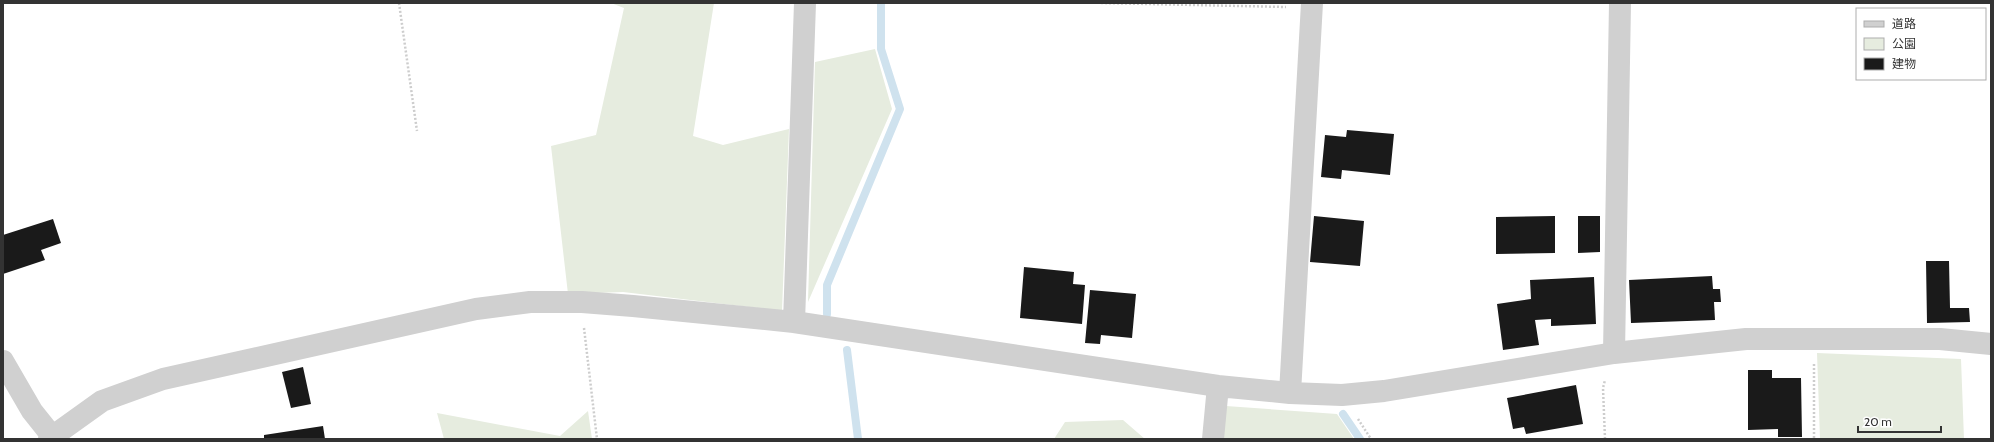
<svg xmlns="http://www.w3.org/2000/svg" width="1994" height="442" font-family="Cabin,'Noto Sans JP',sans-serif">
	<rect width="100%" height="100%" fill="#fff"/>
	<!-- green -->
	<path fill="#e6ecdf" d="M611,3H714L693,136L723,145L789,129L782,311L623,292L568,294L551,146L596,135L624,8Z
		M875,49L892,109L808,302L815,62Z
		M1817,353L1961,359L1964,439H1820Z
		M1226,406L1337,414L1354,439H1223Z
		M588,411L592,439H444L437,413L560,436Z
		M1123,420L1145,439H1054L1065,422Z"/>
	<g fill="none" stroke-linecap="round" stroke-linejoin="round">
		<!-- stream -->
		<path stroke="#cfe2ee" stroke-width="8" d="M827,314V285L900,109L881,49V3
			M847,350L858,439
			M1343,414L1360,439"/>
	</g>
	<!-- building -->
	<path fill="#1a1a1a" d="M1347,130L1394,134L1390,175L1342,170L1341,179L1321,177L1325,135L1346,137Z
		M1314,216L1364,221L1360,266L1310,262Z
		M1555,216V253L1496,254V217Z
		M1578,216H1600V252L1578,253Z
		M53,219L61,243L41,250L45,260L3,274V235Z
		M1926,261H1949L1950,308H1969L1970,322L1927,323Z
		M1024,267L1074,272L1073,284L1085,285L1082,324L1020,318Z
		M1712,276L1713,289H1720L1721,302H1714L1715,320L1631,323L1629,280Z
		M1594,277L1596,324L1551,326V319L1535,320L1539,345L1503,350L1497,304L1531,299L1530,280Z
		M1090,290L1136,294L1132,338L1101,335L1100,344L1085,343Z
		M303,367L311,404L291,408L282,372Z
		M1748,370H1772V378H1801L1802,437H1778V429L1748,430Z
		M1576,385L1583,424L1526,434L1524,427L1513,429L1507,398Z
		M323,426L325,439H264V435Z"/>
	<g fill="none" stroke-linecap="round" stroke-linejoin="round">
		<!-- path -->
		<path stroke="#cdcdcd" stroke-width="2.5" stroke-dasharray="2 2" stroke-linecap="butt" d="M399,3L417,131
			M1101,3L1286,7
			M584,328L597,439
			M1814,364V439
			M1358,419L1371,439
			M1605,439L1603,388L1605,380"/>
		<!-- minor -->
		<path stroke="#d0d0d0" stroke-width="22" d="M794,322L805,3
			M1614,353L1620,3
			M3,361L32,411L52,436
			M1290,393L1312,3
			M49,439L102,401L163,379L476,309L530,302H582L633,306L794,322L1218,386L1290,393L1342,395L1384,391L1614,353L1746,339H1940L1991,344
			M1213,439L1218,386"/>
	</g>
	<!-- border -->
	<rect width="1994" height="442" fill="none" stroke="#333333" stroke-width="8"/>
	<!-- legend -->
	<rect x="1856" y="8" width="130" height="72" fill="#ffffff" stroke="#adadad"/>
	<rect x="1864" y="21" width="20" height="6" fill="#d0d0d0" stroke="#adadad"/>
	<text x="1892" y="28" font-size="12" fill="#333333">道路</text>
	<rect x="1864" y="38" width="20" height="12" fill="#e6ecdf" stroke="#adadad"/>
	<text x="1892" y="48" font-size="12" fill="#333333">公園</text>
	<rect x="1864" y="58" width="20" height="12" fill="#1a1a1a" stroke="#adadad"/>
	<text x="1892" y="68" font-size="12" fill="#333333">建物</text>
	<!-- scale -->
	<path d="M1858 426v6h83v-6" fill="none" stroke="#333333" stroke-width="2"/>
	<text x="1864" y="426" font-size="12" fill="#333333" stroke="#ffffff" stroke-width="3" paint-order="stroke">20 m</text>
</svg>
